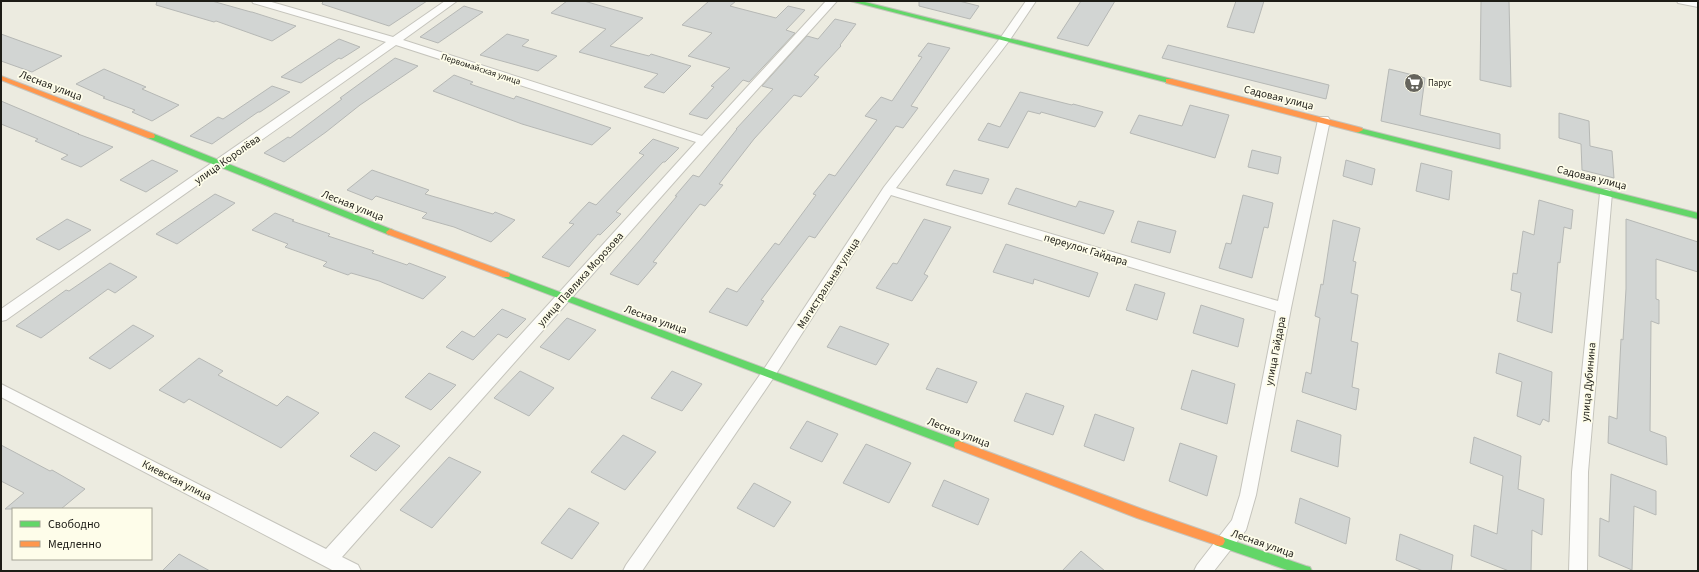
<svg xmlns="http://www.w3.org/2000/svg" width="1699" height="572" font-family="'Source Sans 3',sans-serif">
	<rect width="100%" height="100%" fill="#ecebe0"/>
	<!-- building -->
	<path fill="#d2d5d3" stroke="#b6b8b5" d="M157,1H212L251,12H252L296,26L272,41L216,21L214,22L156,5Z
		M323,1H427L389,26L322,4Z
		M567,1H584L643,18L610,46L649,56L651,54L691,66L664,93L644,87L658,74L579,52L606,29L551,13Z
		M709,1H736L730,6L776,18L788,6L805,10L786,30L795,33L749,82L743,80L707,119L689,114L714,87L711,86L730,68L688,56L712,33L682,25Z
		M919,1H959L979,6L970,19L919,6Z
		M1081,1H1115L1088,46L1057,38Z
		M1236,1H1264L1254,33L1227,27Z
		M1481,1H1509L1511,87L1480,80Z
		M464,6L483,12L438,43L420,37Z
		M835,19L856,24L840,45L841,46L814,75L819,77L801,97L794,95L754,139L719,184L723,185L705,206L700,204L653,262L657,263L638,285L610,274L640,240L677,196H675L693,175L699,177L737,129H736L773,89L762,86L807,36L818,39Z
		M1,34L23,42L62,56L32,72L1,61Z
		M507,34L529,40L522,46L557,56L538,71L480,55Z
		M339,39L360,47L341,59L339,58L301,83L281,77Z
		M928,43L950,48L911,106L918,108L903,128L896,126L815,238L809,236L761,300L764,301L747,326L709,312L727,288L737,292L775,243L779,245L816,195L813,194L829,174L835,176L877,120L865,116L881,97L892,101L922,57L918,56Z
		M1168,45L1329,85L1326,99L1162,58Z
		M395,58L418,66L360,105L326,132L284,162L264,153L288,137L290,138L342,99L340,98Z
		M104,69L146,87L142,89L179,105L152,121L132,112L135,110L103,98L105,97L76,84Z
		M1389,69L1425,78L1420,115L1500,134V149L1381,121Z
		M454,75L473,82L470,84L514,99L516,96L611,128L592,145L522,124L433,91Z
		M272,86L290,92L260,112H258L212,144L190,136L218,117L223,119Z
		M1020,92L1072,105L1073,104L1103,112L1095,127L1041,112L1040,114L1028,111L1008,148L978,140L988,123L1000,127Z
		M1,101L79,134H78L113,147L81,167L61,159L68,155L35,141L38,139L1,124Z
		M1190,105L1229,115L1215,158L1130,133L1139,115L1182,126Z
		M1559,113L1589,121L1590,146L1612,151L1614,178L1582,170L1581,144L1559,138Z
		M653,139L679,148L665,162H663L616,212L621,214L600,235L598,234L569,267L542,257L574,224L569,223L589,202L596,205L644,155L639,153Z
		M1252,150L1281,157L1278,174L1248,167Z
		M152,160L178,171L146,192L120,180Z
		M1346,160L1375,169L1372,185L1343,176Z
		M1421,163L1452,171L1449,200L1416,191Z
		M372,170L429,190L425,194L493,214L495,212L515,220L491,242L454,227L422,218L427,213L376,196L372,200L347,190Z
		M954,170L989,179L982,194L946,185Z
		M1016,188L1076,207L1079,201L1114,211L1104,234L1008,204Z
		M215,194L235,203L177,244L156,234Z
		M1243,195L1273,203L1268,228L1264,227L1252,278L1219,268L1226,243L1231,244Z
		M1539,200L1573,210L1571,229L1564,227L1560,263L1558,262L1552,333L1517,321L1521,293L1511,290L1513,273L1517,274L1523,231L1534,235Z
		M275,213L294,220L292,221L330,234L328,236L374,251L372,253L407,265L409,263L446,277L423,299L379,281L351,273L348,275L323,266L327,262L285,247L288,244L252,230Z
		M67,219L91,230L59,250L36,239Z
		M924,219L951,227L924,274L928,276L912,301L876,288L893,263L897,264Z
		M1626,219L1698,242V272L1656,259V299L1659,300V324L1651,321L1650,431L1666,437L1667,465L1608,443L1609,416L1617,419L1621,339L1623,340L1626,289Z
		M1333,220L1360,228L1353,261L1356,262L1351,293L1358,295L1351,341L1358,343L1352,387L1359,389L1356,410L1302,392L1306,372L1311,374L1320,318L1315,316L1321,284L1323,285Z
		M1138,221L1176,231L1170,253L1131,242Z
		M1006,244L1098,273L1089,297L1034,279L1033,284L993,272Z
		M110,263L137,277L115,293L108,289L41,338L16,326L66,290L69,291Z
		M1135,284L1165,293L1157,320L1126,310Z
		M1201,305L1244,319L1238,347L1193,333Z
		M502,309L526,319L507,338L498,334L473,360L446,347L462,331L474,337Z
		M567,318L596,330L569,360L540,347Z
		M133,325L154,336L110,369L89,358Z
		M840,326L889,344L876,365L827,347Z
		M1499,353L1552,372L1549,422L1543,419L1540,425L1517,416L1522,382L1496,373Z
		M199,358L223,371L218,375L277,406L287,396L319,413L281,448L189,399L184,403L159,390Z
		M937,368L977,382L967,403L926,389Z
		M1192,370L1235,384L1227,424L1181,409Z
		M520,371L554,388L529,416L494,398Z
		M672,371L702,384L682,411L651,398Z
		M429,373L456,385L431,410L405,397Z
		M1026,393L1064,406L1053,435L1014,421Z
		M1095,414L1134,428L1124,461L1084,446Z
		M1297,420L1341,435L1338,467L1291,451Z
		M807,421L838,434L822,462L790,448Z
		M374,432L400,446L376,471L350,456Z
		M623,435L656,452L625,490L591,472Z
		M1474,437L1521,456L1518,489L1544,499L1542,535L1532,530L1531,571H1509L1471,556L1474,525L1497,534L1503,476L1470,463Z
		M1180,443L1217,456L1207,496L1169,481Z
		M866,444L911,463L889,503L843,483Z
		M1,445L50,471L52,470L85,489L61,509H5L24,493L1,481Z
		M449,457L481,472L432,528L400,510Z
		M1611,474L1656,491V515L1634,506L1632,570L1599,556L1600,518L1609,522Z
		M944,480L989,499L978,525L932,506Z
		M754,483L791,502L774,527L737,508Z
		M1300,498L1350,518L1346,544L1295,523Z
		M569,508L599,523L572,559L541,543Z
		M1400,534L1453,555L1451,571H1423L1396,560Z
		M1081,551L1105,571H1062Z
		M179,554L210,571H162Z"/>
	<g fill="none" stroke-linecap="round" stroke-linejoin="round">
		<!-- street casing -->
		<g stroke="#c5c4bc" stroke-width="2">
			<path id="street" d="M252,1H268L393,37L445,1H457L403,40L702,136L826,1H837L708,144L342,557L358,565L361,571H334L1,397V384L326,549L696,142L396,45L6,320L1,321V309L386,42L253,3Z
				M1026,1H1036L1009,41L896,188L1278,301L1318,120L1320,117H1328L1330,120L1291,308L1256,495L1246,530L1214,571H1194L1197,565L1232,520L1240,495L1276,311L891,195L774,377L642,571H623L626,565L764,369L884,187L1001,37Z
				M1677,1H1698V7L1678,3Z
				M1606,189L1610,190L1612,193L1588,472L1587,571H1569L1572,472L1600,193L1602,190Z"/>
		</g>
		<!-- fast casing -->
		<g stroke="#c5c4bc" stroke-width="2">
			<path id="fast" d="M850,1H861L1172,79L1173,81L1169,83Z
				M1356,128H1359L1698,213V219L1356,132Z
				M148,134H154L393,230L394,232L390,235L387,234L148,138Z
				M506,272L963,442L964,445L963,448L959,449L955,448L503,277L502,275Z
				M1219,536L1306,566L1310,567L1312,571H1290L1215,545L1213,541L1215,537Z"/>
		</g>
		<!-- slow casing -->
		<g stroke="#c5c4bc" stroke-width="2">
			<path id="slow" d="M1,76L154,134L155,136L154,138H148L1,80Z
				M1166,79H1172L1362,128L1363,130L1359,132H1356L1166,83Z
				M390,229L509,273L510,275L509,277H503L387,234L386,232Z
				M959,441L1142,509L1219,536L1223,537L1225,541L1223,545L1219,546L1137,518L955,448L954,445L955,442Z"/>
		</g>
		<!-- street -->
		<use href="#street" fill="#fcfcfa" fill-rule="evenodd"/>
		<!-- fast -->
		<use href="#fast" fill="#63d668" fill-rule="evenodd"/>
		<!-- slow -->
		<use href="#slow" fill="#ff974d" fill-rule="evenodd"/>
	</g>
	<!-- icons -->
	<defs>
		<g id="supermarket-disc" transform="scale(1)"><circle r="9.5" fill="#65645d" stroke="#fefdea"/><path d="M-6-5.5h2.5l.6 2H6L4.5 2H-2.5L-4.4-4H-6ZM-1.5 3.2a1.3 1.3 0 1 0 .1 0ZM3 3.2a1.3 1.3 0 1 0 .1 0Z" fill="#fff"/></g>
	</defs>
	<g fill-rule="evenodd">
		<use href="#supermarket-disc" x="1414" y="83"/>
	</g>
	<g text-anchor="middle" stroke-width="3.5" stroke-linejoin="round" paint-order="stroke">
		<!-- far-street labels -->
		<g font-size="9" fill="#1d1c16" stroke="#fefdea">
			<text transform="translate(481 69) rotate(18)" y="3">Первомайская улица</text>
		</g>
		<!-- far-poi labels -->
		<g font-size="9" fill="#1d1c16" stroke="#fefdea" text-anchor="start">
			<text x="1428" y="86">Парус</text>
		</g>
		<!-- street labels -->
		<g font-size="11" fill="#1d1c16" stroke="#fefdea">
			<text transform="translate(51 85) rotate(21)" y="4">Лесная улица</text>
			<text transform="translate(1279 97) rotate(14)" y="4">Садовая улица</text>
			<text transform="translate(227 159) rotate(-35)" y="4">улица Королёва</text>
			<text transform="translate(1592 177) rotate(14)" y="4">Садовая улица</text>
			<text transform="translate(353 205) rotate(22)" y="4">Лесная улица</text>
			<text transform="translate(1086 249) rotate(17)" y="4">переулок Гайдара</text>
			<text transform="translate(580 279) rotate(-48)" y="4">улица Павлика Морозова</text>
			<text transform="translate(828 283) rotate(-57)" y="4">Магистральная улица</text>
			<text transform="translate(656 319) rotate(20)" y="4">Лесная улица</text>
			<text transform="translate(1275 351) rotate(-79)" y="4">улица Гайдара</text>
			<text transform="translate(1588 382) rotate(-85)" y="4">улица Дубинина</text>
			<text transform="translate(959 432) rotate(21)" y="4">Лесная улица</text>
			<text transform="translate(177 480) rotate(27)" y="4">Киевская улица</text>
			<text transform="translate(1263 543) rotate(19)" y="4">Лесная улица</text>
		</g>
	</g>
	<!-- border -->
	<rect width="1699" height="572" fill="none" stroke="#1d1c16" stroke-width="4"/>
	<!-- legend -->
	<rect x="12" y="508" width="140" height="52" fill="#fefdea" stroke="#a4a395"/>
	<rect x="20" y="521" width="20" height="6" fill="#63d668" stroke="#a4a395"/>
	<text x="48" y="528" font-size="12" fill="#1d1c16">Свободно</text>
	<rect x="20" y="541" width="20" height="6" fill="#ff974d" stroke="#a4a395"/>
	<text x="48" y="548" font-size="12" fill="#1d1c16">Медленно</text>
</svg>
